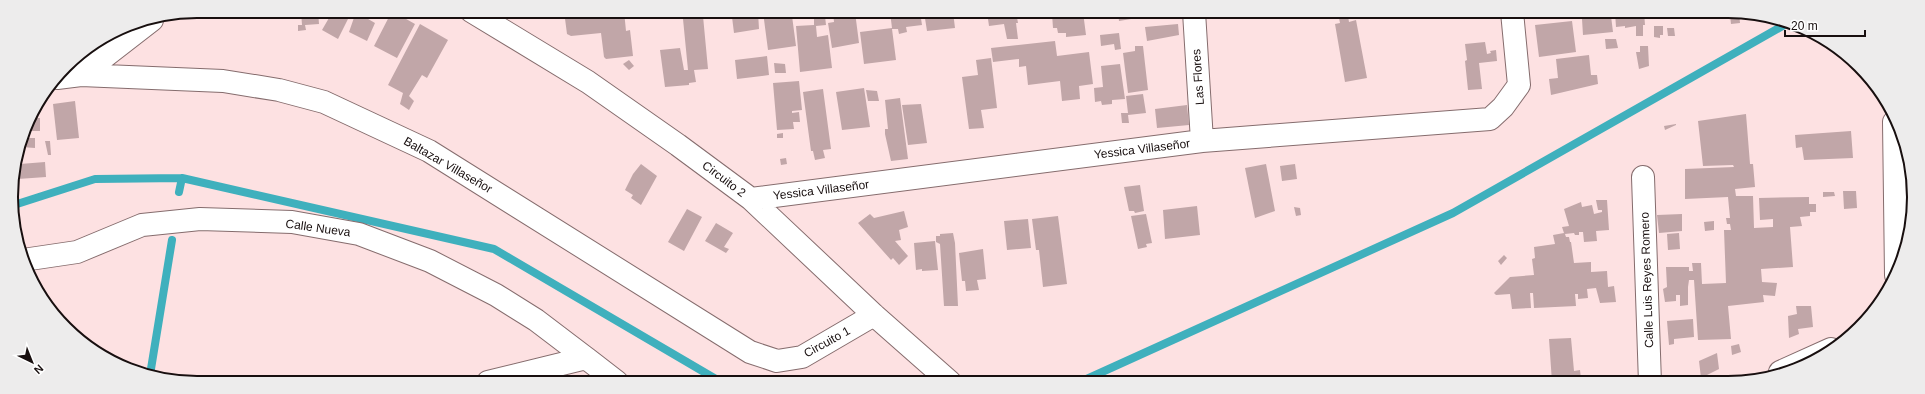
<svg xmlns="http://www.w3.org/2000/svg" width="1925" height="394" font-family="Helvetica,sans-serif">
	<rect width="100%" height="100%" fill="#fde1e2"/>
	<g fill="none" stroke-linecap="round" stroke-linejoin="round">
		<!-- stream -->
		<path stroke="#3fb0bd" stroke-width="8" d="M179,192L182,178
			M14,205L95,179L182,178L494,249L721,382
			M150,375L172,240
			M1080,382L1453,213L1786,24"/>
	</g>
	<!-- building -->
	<path fill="#c1a6a8" d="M301,11H318L319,24L305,25L306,30L298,31V25H302Z
		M333,11H352L338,39L322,30Z
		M392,11L415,24L397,58L374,46Z
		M564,11H624L626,31L630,30L633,56L606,59L604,57L601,33L571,36L567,34Z
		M356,12L375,23L367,41L349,32Z
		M743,12H758L759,29L734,33L732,17L743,15Z
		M763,12H783L785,17L792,16L796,46L768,50Z
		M833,12H855L859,43L832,48L828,23L834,22Z
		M890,12H920L922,25L906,27L907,32L899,34L898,29H892L896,60L864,64L860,32L892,28Z
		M924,12H953L955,28L927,31Z
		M987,12H1016L1018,23H1016L1018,39H1007L1004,24L989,26Z
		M1029,12H1083L1086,35L1066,37V33H1058L1057,28H1053L1052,14L1030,18Z
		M1087,12H1110L1111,16L1088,19Z
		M1118,12H1136L1137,18L1119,21Z
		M1615,12H1644L1645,25H1643V36H1636V26L1625,28V26L1616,27Z
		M1712,13H1739L1740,23L1731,24L1730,15L1712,16Z
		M703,16L708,69L694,70L696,82L689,83V85L665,87L660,50L680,48L684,70H688L683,19Z
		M825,16L826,25L816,26L817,37L828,35L832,68L800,72L796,26L814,25V18Z
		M1348,16L1349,22L1356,20L1367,78L1345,82L1335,24L1340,23L1339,18Z
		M1611,16L1613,32L1583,35L1582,19Z
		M1572,21L1576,52L1539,57L1535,25Z
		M420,24L448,40L427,78L422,75L409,96L414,101L409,110L400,104L403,93L388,85Z
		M1178,24L1179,35L1147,41L1145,27Z
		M1654,26H1663V35H1660V38L1654,37Z
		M1667,28H1674L1675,36H1668Z
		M1119,33L1121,49L1115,50L1114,44L1101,46L1100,35Z
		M1605,39H1616L1618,48L1606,49Z
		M1055,41L1057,56L1089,52L1093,84L1079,86L1080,99L1062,101L1060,81L1028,85L1026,66L1019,67V59L993,62L991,48Z
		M1485,42L1487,54L1491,53L1490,51L1496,50L1497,61L1479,63L1482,89L1468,90L1465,61L1467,60L1465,44Z
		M1135,46H1143L1148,90L1128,93L1123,53L1135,51Z
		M1640,46H1648L1649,66L1639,69L1636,52H1640Z
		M1589,55L1591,75H1597L1598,84L1551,95L1549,79L1558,78L1556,59Z
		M767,56L769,75L737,79L735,60Z
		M991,58L997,108L981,110L984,128L969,129L962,77L978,75L976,60Z
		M629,60L634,66L629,70L623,64Z
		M774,63L785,64L786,73H775Z
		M1120,64L1125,99L1112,100V104L1102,105L1101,101L1095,102L1094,88L1103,87L1101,66Z
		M799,81L802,110L792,111V113L799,112L800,122H793L794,129L777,130L773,83Z
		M864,88L870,127L842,130L836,92Z
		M823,89L831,149L823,150L825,158L815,160L813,151H811L803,92Z
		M866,90L877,91L879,101H868Z
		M1143,94L1146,113L1128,115L1129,123H1122L1121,113H1128L1126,96Z
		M900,98L908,159L891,161L885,134V129H888L885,100Z
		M75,101L79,138L57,140L53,104Z
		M921,104L927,143L908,145L902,105Z
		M1187,105L1189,125L1157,128L1155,109Z
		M1746,114L1750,164H1753L1755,187L1735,189L1736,196H1753L1754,228L1773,227V219L1760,220L1759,198L1809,197V204H1816V212H1810V216L1800,217L1802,226L1790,227L1793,267L1761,269L1762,282L1777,283L1775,296L1763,295L1764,302L1728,306L1731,339L1698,340L1694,280H1689L1688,287V305L1680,306V295H1676V301L1665,302L1663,289L1667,287L1666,267H1689V271H1693L1692,263H1701L1702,284L1726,283L1724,230H1731L1730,224H1727L1726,218H1730L1728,197L1685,199V169L1734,167L1733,165L1703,166L1698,121Z
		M30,118H40V131H27L29,138H35V148L21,147L22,152H19L25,126Z
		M1676,124V125L1665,130L1664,126Z
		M1851,131L1853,158L1804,160L1802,147L1796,148L1795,135Z
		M783,133V138H777V134Z
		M45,141H50L51,155H48Z
		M786,158L787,164L781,165L780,159Z
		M45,162L46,177L18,179L17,169H21L20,164Z
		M641,164L657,176L641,205L631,198L633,195L625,190L633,174Z
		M1266,164L1275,211L1255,218L1245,168Z
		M1295,164L1297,179L1282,181L1280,166Z
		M1140,185L1144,211L1135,213L1134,211H1129L1124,187Z
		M1843,191H1856L1857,208L1844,209Z
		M1823,192H1834L1835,196L1823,197Z
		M1596,200H1607L1609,230L1596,231L1597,241L1584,242L1583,232H1579V235H1575L1574,233L1565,234L1566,237H1569L1570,242H1571L1574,263L1591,262V272L1607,271L1608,287L1614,286L1616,302L1600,303L1596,288L1587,289L1588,298L1578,299V294H1575L1576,306L1534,308L1533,293H1530L1531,308L1512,309L1510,294L1496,295L1494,293L1510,277L1534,275L1532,259L1535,258L1534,247L1555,244L1553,235L1564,233L1562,227L1569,226L1564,209L1581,202L1582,207L1592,205L1594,214L1602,212V210H1598Z
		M1197,206L1200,235L1165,239L1163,210Z
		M1294,207L1300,208L1301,215L1296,216Z
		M687,209L702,217L684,251L668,242Z
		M904,211L908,227L899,230L901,240L895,241L908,256L899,265L893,258L891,260L858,223L870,214L874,218Z
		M1146,214L1152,243L1146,244L1147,247L1138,249L1131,216Z
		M1682,214V231L1659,233L1657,215Z
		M1058,216L1067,284L1043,287L1039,250H1036L1032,219Z
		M1028,219L1031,248L1007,250L1004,221Z
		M1714,221V230L1705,231L1704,222Z
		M716,223L733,233L724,247L729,249L726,253L705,241Z
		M953,233L955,243L958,306H944L940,244L936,242V236H940V234Z
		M1679,233L1680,249L1668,250L1667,234Z
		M935,241L938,270L922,271V269L916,270L914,243Z
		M983,249L986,279L977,280L979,290L966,291L965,281H962L959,253Z
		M1504,255L1507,258L1501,265L1498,261Z
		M1796,306H1811L1813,327L1798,329L1799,334L1789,338L1788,316L1797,314Z
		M1693,319L1694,337L1674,339V344L1669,345L1667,321Z
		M1571,338L1574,371L1580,370L1581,379L1574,380L1575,382H1552L1549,339Z
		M1739,344L1741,352L1732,355L1731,346Z
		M1717,353L1719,369L1701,378L1699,361Z"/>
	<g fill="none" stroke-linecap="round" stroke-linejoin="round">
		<!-- minor casing -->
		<g stroke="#856c6d" stroke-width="24">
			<path id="minor" d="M471,11L588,82L678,145L751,199L874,315L950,382
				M1194,12L1202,141
				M81,75L152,20
				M57,78L81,75L223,81L279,90L324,102L429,151L750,352L777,361L802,357L874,315
				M1894,122L1896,275
				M1643,177L1650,383
				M751,199L1202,141L1490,119L1503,107L1519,85L1512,12
				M23,260L77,252L142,225L200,219L292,222L359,234L430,261L496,295L536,320L586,358
				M1780,372L1831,349
				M488,382L586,358L617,382"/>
		</g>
		<!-- minor -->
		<use href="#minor" stroke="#fff" stroke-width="22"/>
	</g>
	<g text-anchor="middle" stroke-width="3" stroke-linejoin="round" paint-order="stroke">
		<!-- street labels -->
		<g font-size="12" fill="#180f0f" stroke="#fff">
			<text transform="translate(1198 77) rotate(-94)" y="4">Las Flores</text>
			<text transform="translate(1142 149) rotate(-7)" y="4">Yessica Villaseñor</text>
			<text transform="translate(448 165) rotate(30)" y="4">Baltazar Villaseñor</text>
			<text transform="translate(724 179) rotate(37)" y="4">Circuito 2</text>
			<text transform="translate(821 190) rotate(-7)" y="4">Yessica Villaseñor</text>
			<text transform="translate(318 228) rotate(8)" y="4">Calle Nueva</text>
			<text transform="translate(1647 280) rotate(-92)" y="4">Calle Luis Reyes Romero</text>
			<text transform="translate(827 342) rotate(-29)" y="4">Circuito 1</text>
		</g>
	</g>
	<!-- crop -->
	<path d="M0 0H1925V394H0ZM197 18H1728A179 179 0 0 1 1907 197V197A179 179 0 0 1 1728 376H197A179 179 0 0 1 18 197V197A179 179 0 0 1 197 18Z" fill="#edecec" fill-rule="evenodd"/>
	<path fill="none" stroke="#180f0f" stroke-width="2" d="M197 18H1728A179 179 0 0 1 1907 197V197A179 179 0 0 1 1728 376H197A179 179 0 0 1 18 197V197A179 179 0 0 1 197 18Z"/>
	<!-- north arrow -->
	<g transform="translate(32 362) rotate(137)" stroke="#ffffff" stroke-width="3" paint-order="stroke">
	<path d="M0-3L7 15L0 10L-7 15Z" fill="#180f0f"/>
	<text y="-6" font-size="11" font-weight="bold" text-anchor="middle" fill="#180f0f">N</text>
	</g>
	<!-- scale -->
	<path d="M1785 30v6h80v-6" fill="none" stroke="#180f0f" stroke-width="2"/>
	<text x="1791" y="30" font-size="12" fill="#180f0f" stroke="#ffffff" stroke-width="3" paint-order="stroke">20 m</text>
</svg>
